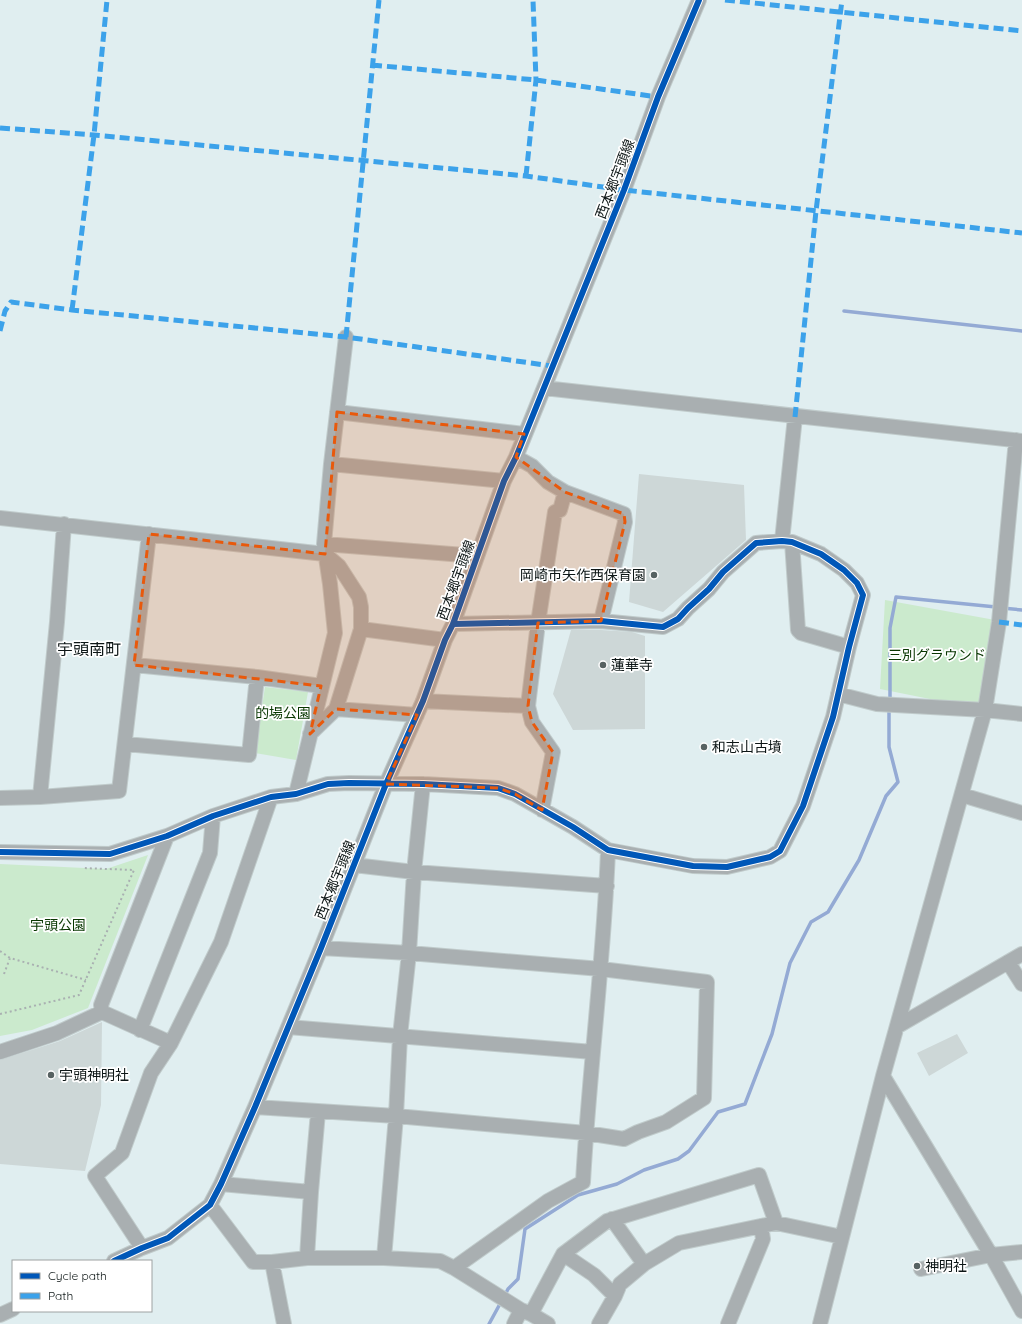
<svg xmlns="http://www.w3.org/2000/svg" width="1022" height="1324" font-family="Quicksand,'Noto Sans JP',sans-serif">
	<rect width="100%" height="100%" fill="#e0eef0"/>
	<!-- green -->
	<path fill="#cbeacd" d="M885,600L995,620L985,710L880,689Z
		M265,687L308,692L296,760L255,753Z
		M148,855L88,1008L32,1030L0,1036V864L106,869Z"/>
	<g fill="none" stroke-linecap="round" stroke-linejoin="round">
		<!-- stream -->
		<path stroke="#94aad4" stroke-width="3.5" d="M844,311L1022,331
			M1002,608L1022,610
			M890,702V628L896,597L996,607
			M504,1297L508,1289L518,1279L525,1229L578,1195L617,1184L644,1170L678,1159L689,1151L718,1112L745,1104L772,1034L790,963L811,922L828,912L859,860L886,796L898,782L889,747V708
			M489,1324L501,1302"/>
	</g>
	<!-- building -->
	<path fill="#cdd7d7" d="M639,474L744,485L746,540L663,612L629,602Z
		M571,630H601L632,632L645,636V729L573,730L553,694Z
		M102,1022L101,1105L85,1171L0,1164V1060L60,1041Z
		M957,1034L968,1053L929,1076L917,1053Z"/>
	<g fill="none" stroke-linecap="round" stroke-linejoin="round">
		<!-- minor casing -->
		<g stroke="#c0cbcb" stroke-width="16">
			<path id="minor" d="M544,388L1022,441
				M337,412L524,434
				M516,457L532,466L548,482L565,492L624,514L625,522L601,621
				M331,464L504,481
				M0,518L325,554L339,566L359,597L361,607V629L445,640
				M782,541L795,417
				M792,542L798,630L801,633L849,647
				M324,544L477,556
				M134,665L257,677L321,686
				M838,694L877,704L985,710L1022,714
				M423,701L528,706L538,623L555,512L560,510L565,492
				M528,706L532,722L553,752L542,810
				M336,709L361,629
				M310,734L336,709L417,715
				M125,744L249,755L257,677
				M296,794L335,633L330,584L324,544L331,464L346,337
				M962,795L1022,813
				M40,797L57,622L64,524
				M0,798L40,797L119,791L149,534
				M0,852L110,854L167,836L213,816L271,797L296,794L328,784L349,783L423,784L498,788L515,794L573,827L608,850L693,866L727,867L770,857L780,851L803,806L833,717L849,647L863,595L857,583L844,570L821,554L792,542L782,541L756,543L723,572L709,589L688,608L678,619L663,627L601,621L453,624
				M354,865L414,872L607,886
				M1008,962L1022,984
				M102,1012L101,1005L167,836
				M102,1012L171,1043
				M898,1026L1022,954
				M288,1027L593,1052
				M140,1030L210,853L213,816
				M0,1052L57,1033L102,1012
				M883,1076L991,1255L1022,1311
				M255,1107L396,1116L586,1133L624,1139L638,1132L666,1122L704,1098L707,982L601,969L409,953L321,948
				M221,1184L311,1192
				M210,1205L253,1262H272L307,1258H384L440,1261L454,1268L521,1310L531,1314L548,1324
				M612,1219L644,1264
				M142,1248L95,1176L122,1153L151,1073L171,1043L221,942L271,797
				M563,1254L594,1275L615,1296
				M307,1258L311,1192L318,1112
				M384,1258L396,1116L400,1036L409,953L414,872L423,784
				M114,1261L142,1248L168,1238L210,1205L221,1184L255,1107L321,948L386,784L423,701L445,640L453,624L504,481L516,457L624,190L658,97L699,0
				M272,1262L284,1324
				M454,1268L548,1201L583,1182C589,1071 604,961 608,850
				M921,1269L991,1255L1022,1252
				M531,1314L563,1254L607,1221L759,1175L776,1223
				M0,1315L13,1309
				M514,1324L521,1310
				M599,1324L615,1296L620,1284L644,1264L679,1243L776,1223L842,1237
				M728,1324L763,1239L761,1226
				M820,1324L883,1076L985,710L999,622L1016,440"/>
		</g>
		<!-- path -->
		<path stroke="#a9b0b1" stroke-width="2" stroke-dasharray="2 3" stroke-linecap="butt" d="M0,951L10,958
			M4,974L10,958L86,980
			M0,1014L79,995L134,870L82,868"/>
		<!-- minor -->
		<use href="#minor" stroke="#a9afb1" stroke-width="14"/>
		<!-- quiet -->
		<path stroke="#3ca2ea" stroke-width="5" stroke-dasharray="10 5" stroke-linecap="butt" d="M725,0L1022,31
			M372,65L536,80L658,97
			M0,128L94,135L526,176L624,190L1022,233
			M526,176L536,80L533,0
			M72,310L94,135L107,0
			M0,331L5,311L11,302L72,310L346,337L552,366
			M346,337L379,0
			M795,417L816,211L842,0
			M999,622L1022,625"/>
		<!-- cycleway casing -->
		<g stroke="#fff" stroke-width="8">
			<path id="cycleway" d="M0,852L110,854L167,836L213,816L271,797L296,794L328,784L349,783L423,784L498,788L515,794L573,827L608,850L693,866L727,867L770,857L780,851L803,806L833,717L849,647L863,595L857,583L844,570L821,554L792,542L782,541L756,543L723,572L709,589L688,608L678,619L663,627L601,621L453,624
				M114,1261L142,1248L168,1238L210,1205L221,1184L255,1107L321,948L386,784L423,701L445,640L453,624L504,481L516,457L624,190L658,97L699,0"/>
		</g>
		<!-- cycleway -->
		<use href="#cycleway" stroke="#0057b8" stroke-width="6"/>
	</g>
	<!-- marked area -->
	<path fill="#e8590c" fill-opacity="0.2" stroke="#e8590c" stroke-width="3" stroke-dasharray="8 5" stroke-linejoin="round" d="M337,412L524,434L516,457L565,492L624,514L625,522L601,621L538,623L528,706L532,722L553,752L542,810L515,794L498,788L386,784L417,715L336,709L310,734L321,686L134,665L149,534L325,554Z"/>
	<!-- markers -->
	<g fill="#576262" stroke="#fff" stroke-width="1.5">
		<circle cx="654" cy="575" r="4"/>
		<circle cx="603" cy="665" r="4"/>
		<circle cx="704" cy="747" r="4"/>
		<circle cx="51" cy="1075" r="4"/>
		<circle cx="917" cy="1266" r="4"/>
	</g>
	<g text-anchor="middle" stroke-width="3.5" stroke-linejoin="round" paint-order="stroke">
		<!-- street labels -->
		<g font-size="14" fill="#0d1616" stroke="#fff">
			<text transform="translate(615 179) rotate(-69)" y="5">西本郷宇頭線</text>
			<text transform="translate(456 580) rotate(-70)" y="5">西本郷宇頭線</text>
			<text transform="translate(335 880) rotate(-68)" y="5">西本郷宇頭線</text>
		</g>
		<!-- poi labels -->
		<g font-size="14" fill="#0d1616" stroke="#fff" text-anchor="start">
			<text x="646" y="580" text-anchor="end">岡崎市矢作西保育園</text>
			<text x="611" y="670">蓮華寺</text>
			<text x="712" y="752">和志山古墳</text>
			<text x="59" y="1080">宇頭神明社</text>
			<text x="925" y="1271">神明社</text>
		</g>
		<!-- park labels -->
		<g font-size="14" fill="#083700" stroke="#fff">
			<text x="937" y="660">三別グラウンド</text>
			<text x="283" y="718">的場公園</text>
			<text x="58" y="930">宇頭公園</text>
		</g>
		<!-- quarter labels -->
		<g font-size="16" fill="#0d1616" stroke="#fff">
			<text x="89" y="655">宇頭南町</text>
		</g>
	</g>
	<!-- legend -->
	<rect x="12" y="1260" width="140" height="52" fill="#ffffff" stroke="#9ea2a2"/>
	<rect x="20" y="1273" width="20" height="6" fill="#0057b8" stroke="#9ea2a2"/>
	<text x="48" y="1280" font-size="12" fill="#0d1616">Cycle path</text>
	<rect x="20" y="1293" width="20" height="6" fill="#3ca2ea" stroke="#9ea2a2"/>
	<text x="48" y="1300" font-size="12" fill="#0d1616">Path</text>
</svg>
